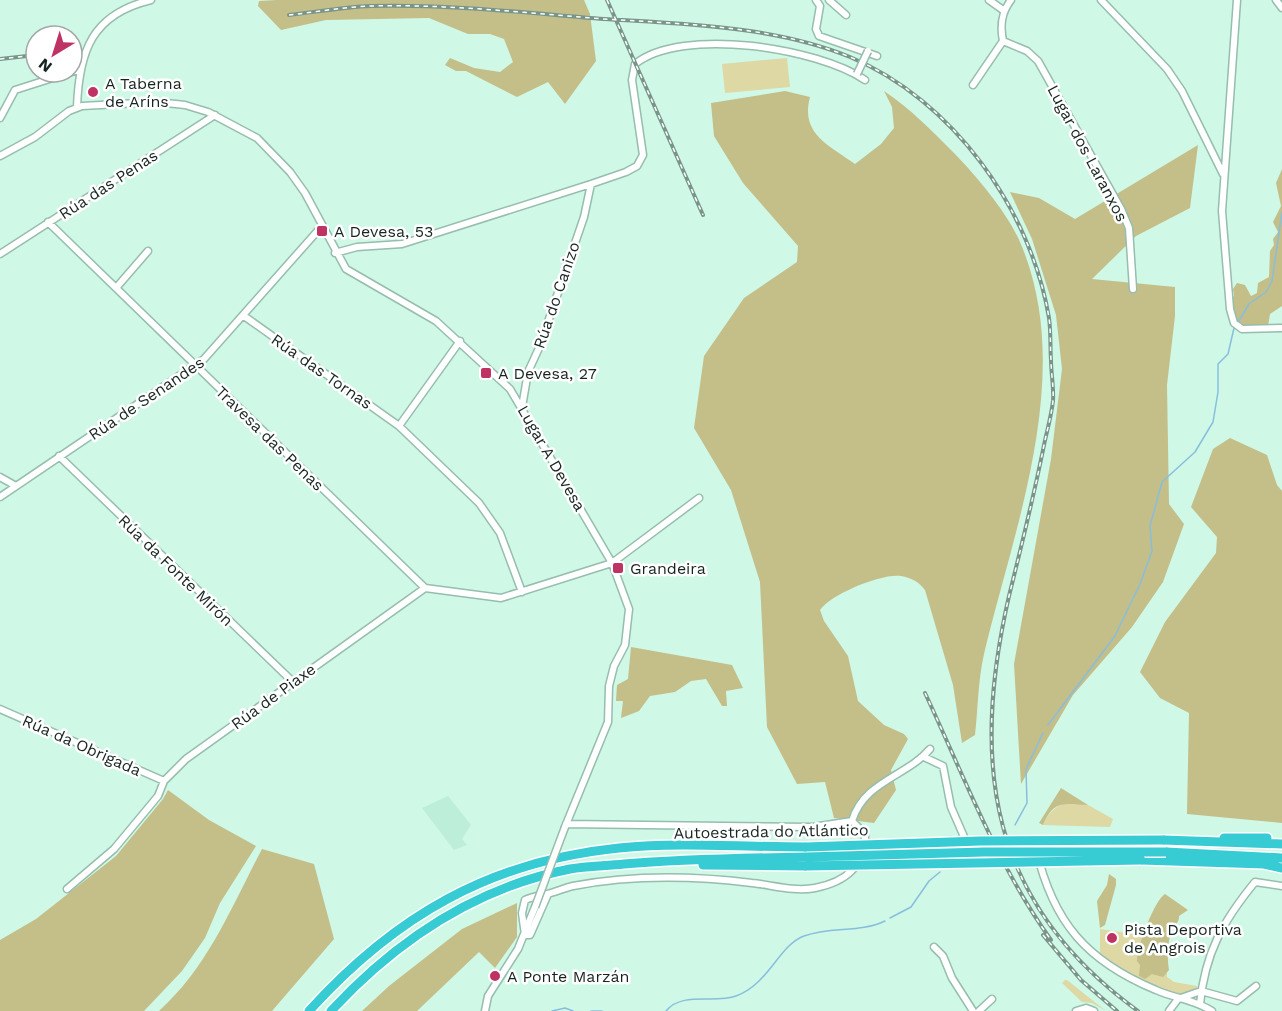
<svg xmlns="http://www.w3.org/2000/svg" width="1282" height="1011" font-family="'Work Sans',sans-serif">
	<rect width="100%" height="100%" fill="#cff8e7"/>
	<!-- built -->
	<path fill="#bceeda" d="M448,796L471,825L462,839L467,845L454,850L422,808Z"/>
	<!-- green -->
	<path fill="#ddd8a4" d="M787,58L790,87L725,93L722,64Z
		M1069,802L1088,805L1113,819L1110,827L1043,825C1048,813 1056,805 1069,802Z
		M1100,929L1167,939V977L1174,982L1197,986L1198,990C1192,992 1186,996 1180,995C1151,991 1122,972 1100,955Z
		M1065,980H1067L1106,1011L1092,1003L1082,1002L1062,983Z"/>
	<!-- forest -->
	<path fill="#c4be88" d="M277,0H584L590,14L596,61L565,104L548,82L517,97L466,71H456L445,65L450,58L474,68L500,72L513,62L504,39L490,34H468L429,18L326,20L281,30L258,6L259,1Z
		M785,91L810,97C800,134 829,145 855,164L881,144L894,128L892,107L884,91C911,109 932,131 955,154C977,177 1007,212 1020,242C1076,372 1015,524 984,654C978,680 978,709 975,735L962,743L953,685L925,590C919,582 912,578 901,576C882,573 831,594 820,610L824,621L848,656L858,701L884,725L904,734L908,739L891,770L896,790L874,823L834,818L825,782L797,784L767,727L760,582L731,490L694,428L704,356L744,298L797,262L798,246L743,183L714,136L711,103Z
		M1198,145L1190,208L1136,236L1092,279L1175,287V316L1167,385L1169,504L1184,524L1163,582L1132,627L1073,695L1021,784L1014,664L1051,459L1062,369L1056,315L1032,239L1010,192L1039,198L1075,219Z
		M1282,169V306L1270,314L1268,326L1242,327L1235,322L1231,301L1234,296L1233,289L1237,283L1245,285L1251,296L1257,293L1258,283L1269,277L1270,251L1274,245L1273,239L1278,232L1273,222L1281,206L1276,183Z
		M1230,438L1267,455L1277,485L1282,491V823L1187,814L1189,713L1160,698L1140,672L1165,622L1216,553L1217,537L1191,507L1213,449Z
		M631,647L732,665L743,688L726,691L727,706H722L706,679L691,681L675,692L650,696L639,711L621,718L623,701H616L617,685L628,679Z
		M1061,788L1088,805C1065,804 1054,799 1043,825L1039,823Z
		M168,790L209,820L256,846L220,903L205,938L182,971L144,1011H0V940L36,919L116,856L163,799Z
		M262,849L314,864L334,939L272,1011H159C208,967 232,906 262,849Z
		M1109,874L1116,879V885L1105,925L1100,928L1097,901L1107,885Z
		M1165,894L1188,910L1179,916C1179,923 1176,923 1173,929C1167,941 1167,958 1169,970L1163,977L1152,974L1145,979L1139,976L1140,965L1137,961C1136,949 1155,899 1165,894Z
		M517,903V937L495,968L479,952L417,1011H362L389,986L462,929Z"/>
	<g fill="none" stroke-linecap="round" stroke-linejoin="round">
		<!-- stream -->
		<path stroke="#88bedd" stroke-width="1.5" d="M1237,324L1249,304L1266,292L1272,281L1282,212
			M1048,725L1115,636L1140,584L1152,551L1150,526L1162,482L1195,452L1213,422L1218,392V364L1228,354L1234,328
			M1015,825L1027,803L1026,769L1043,733
			M890,918L911,907L929,881L940,872
			M552,1011L565,1008L573,1011
			M591,1011H602
			M666,1011C682,991 715,1004 736,996C770,983 778,946 804,936C831,926 860,933 885,921"/>
		<!-- minor casing -->
		<g stroke="#96bdad" stroke-width="9">
			<path id="minor" d="M816,0L820,6L816,29L819,36L877,56
				M829,0L846,15
				M989,0L1003,10
				M1101,0L1167,69L1182,91L1223,174
				M1237,0L1222,211L1230,309L1234,323L1242,329L1282,328
				M1276,0L1282,8
				M1003,41L1027,51L1038,61L1121,209L1129,228L1133,289
				M973,85L1003,41C1000,26 1001,13 1011,0
				M77,107C79,51 92,14 151,0
				M0,118L15,90L81,69
				M0,156L35,137L69,111L82,106L157,102L185,105L208,112L257,138L290,172L305,193L346,269L436,321L510,389L612,563L629,609L625,645L614,666L609,686L608,722L565,827
				M48,222L425,588
				M335,253L357,247L402,244L591,184L626,172L637,166L643,155L632,80L635,64C682,26 818,48 865,80
				M0,254L215,115
				M116,288L148,251
				M244,316L399,426L479,503L500,533L522,592
				M522,407L528,372L539,348L584,217L591,184
				M399,426L460,341
				M59,456L293,682
				M0,477L16,486
				M0,497L204,359L322,226
				M0,709L164,781
				M924,757L943,766L951,807L968,846L981,848
				M852,821C864,781 906,777 930,749
				M1036,849C1053,922 1086,961 1156,990C1174,998 1195,1000 1212,1011
				M67,889L114,849L158,796L164,781L186,759L425,588L501,598L612,563L699,498
				M525,935L522,913L525,900C533,896 539,896 547,894C556,892 564,888 573,886C630,875 695,876 752,883C772,885 794,892 815,888C846,882 866,865 865,834L852,821L813,827L566,824
				M525,935H530L548,894
				M934,947L943,956L952,978L973,1011
				M1178,999L1201,991L1237,1001L1256,986
				M1200,1004C1205,953 1223,921 1255,882L1282,886
				M485,1011L488,996L518,949L535,907
				M979,1011L992,999
				M1076,1011L1086,1008L1094,1011
				M1169,1011L1178,999"/>
		</g>
		<!-- highway casing -->
		<g stroke="#fff" stroke-width="12">
			<path id="highway" d="M1224,838H1267
				M1163,840L1282,844
				M1166,852L1282,858
				M1141,860L1264,864L1282,868
				M703,865L806,866
				M309,1011C395,916 490,861 619,848C680,842 744,847 806,847
				M331,1011C396,941 474,888 570,869C587,866 606,866 624,864C685,859 746,858 807,857"/>
		</g>
		<!-- minor -->
		<use href="#minor" stroke="#fff" stroke-width="6"/>
		<!-- highway -->
		<use href="#highway" stroke="#37cbd4" stroke-width="9"/>
		<!-- rail casing -->
		<g stroke="#789589" stroke-width="4">
			<path id="rail" d="M607,0L703,215
				M289,15C316,12 344,7 371,6C449,4 527,13 604,19C684,24 775,26 850,57C953,100 1031,210 1049,318C1051,332 1050,346 1051,360C1051,373 1054,388 1053,401C1051,418 1046,434 1043,450C1033,499 1021,548 1009,596C970,766 989,903 1138,1011
				M0,59L36,55
				M925,693C964,776 997,865 1051,940
				M1043,935L1081,980L1117,1011"/>
		</g>
		<!-- rail -->
		<use href="#rail" stroke="#fff" stroke-width="1.5" stroke-dasharray="4.5" stroke-linecap="butt"/>
		<!-- minor-bridge casing -->
		<g stroke="#96bdad" stroke-width="9" stroke-linecap="butt">
			<path id="minor-bridge" d="M857,74L868,51
				M535,907L565,827"/>
		</g>
		<!-- highway-bridge casing -->
		<g stroke="#fff" stroke-width="12" stroke-linecap="butt">
			<path id="highway-bridge" d="M806,847L980,841L1163,840
				M807,857L984,852H1166
				M806,866L1141,860"/>
		</g>
		<!-- minor-bridge -->
		<use href="#minor-bridge" stroke="#fff" stroke-width="6"/>
		<!-- highway-bridge -->
		<use href="#highway-bridge" stroke="#37cbd4" stroke-width="9"/>
	</g>
	<!-- markers -->
	<g fill="#bf3264" stroke="#fff" stroke-width="2">
		<circle cx="93" cy="92" r="6"/>
		<rect x="316" y="225" width="12" height="12" rx="3"/>
		<rect x="480" y="367" width="12" height="12" rx="3"/>
		<rect x="612" y="562" width="12" height="12" rx="3"/>
		<circle cx="1112" cy="938" r="6"/>
		<circle cx="495" cy="976" r="6"/>
	</g>
	<g text-anchor="middle" stroke-width="5" stroke-linejoin="round" paint-order="stroke">
		<!-- poi labels -->
		<g font-size="16" fill="#16251f" stroke="#fff" text-anchor="start">
			<text x="105" y="89">A Taberna<tspan x="105" dy="18">de Aríns</tspan></text>
			<text x="334" y="237">A Devesa, 53</text>
			<text x="498" y="379">A Devesa, 27</text>
			<text x="630" y="574">Grandeira</text>
			<text x="1124" y="935">Pista Deportiva<tspan x="1124" dy="18">de Angrois</tspan></text>
			<text x="507" y="982">A Ponte Marzán</text>
		</g>
		<!-- street labels -->
		<g font-size="16" fill="#16251f" stroke="#fff">
			<text transform="translate(1088 153) rotate(62)" y="6">Lugar dos Laranxos</text>
			<text transform="translate(108 184) rotate(-33)" y="6">Rúa das Penas</text>
			<text transform="translate(556 295) rotate(-71)" y="6">Rúa do Canizo</text>
			<text transform="translate(322 371) rotate(35)" y="6">Rúa das Tornas</text>
			<text transform="translate(146 398) rotate(-34)" y="6">Rúa de Senandes</text>
			<text transform="translate(270 438) rotate(44)" y="6">Travesa das Penas</text>
			<text transform="translate(552 458) rotate(60)" y="6">Lugar A Devesa</text>
			<text transform="translate(176 570) rotate(44)" y="6">Rúa da Fonte Mirón</text>
			<text transform="translate(273 696) rotate(-36)" y="6">Rúa de Piaxe</text>
			<text transform="translate(82 745) rotate(24)" y="6">Rúa da Obrigada</text>
			<text transform="translate(771 831) rotate(-1)" y="6">Autoestrada do Atlántico</text>
		</g>
	</g>
	<!-- north arrow -->
	<g transform="translate(54 54) rotate(218)"><circle r="28" fill="#ffffff" stroke="#a2a8a5" stroke-width="1.5"/>
	<path d="M0-4.5L10 22L0 15L-10 22Z" fill="#bf3264"/>
	<text y="-9" font-size="16" font-weight="bold" text-anchor="middle" fill="#16251f">N</text>
	</g>
</svg>
